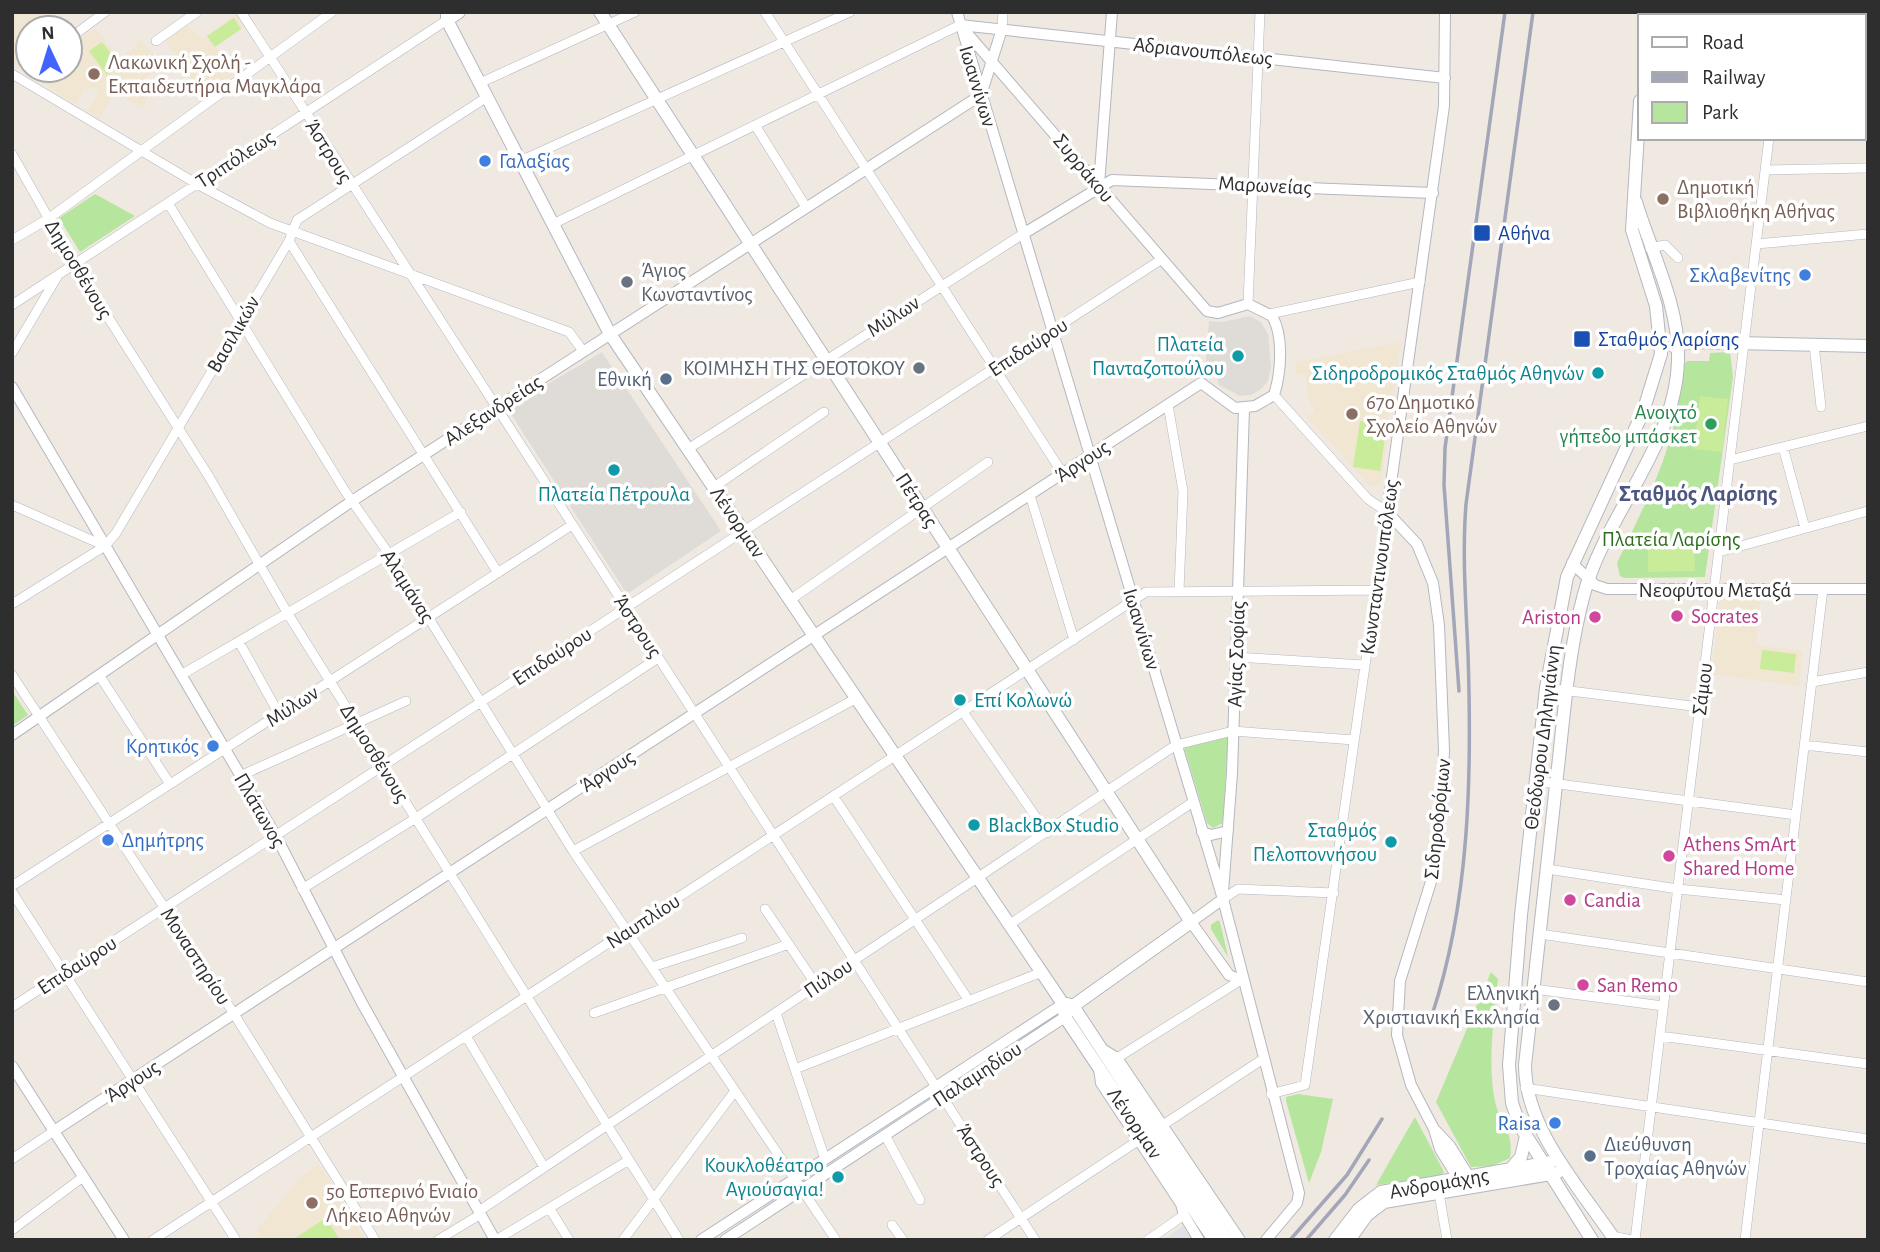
<svg xmlns="http://www.w3.org/2000/svg" width="1880" height="1252" font-family="'Alegreya Sans',sans-serif">
	<rect width="100%" height="100%" fill="#efe9e1"/>
	<!-- industrial -->
	<path fill="#e3e1e8" d="M1183,1226L1192,1240H1163Z"/>
	<!-- education -->
	<path fill="#f0e6d1" d="M12,12H36L43,21L49,16L58,28H28V59L16,67L12,65Z
		M236,14L245,26L215,47L241,69L204,96L165,41L187,26L203,39Z
		M95,28L119,59L132,50L140,38L162,66L139,82L149,94L142,108L114,92L100,119L88,111L99,91L85,86L76,105L37,79L41,70H70V48Z
		M1401,342L1391,411L1387,417L1391,421L1381,484L1371,487L1306,416L1316,412L1309,400L1305,374L1296,375V362Z
		M1720,598H1760L1756,645L1803,651L1799,686L1712,674Z
		M319,1165L366,1240H251L259,1234L257,1229L304,1174Z"/>
	<!-- green -->
	<path fill="#b6e59e" d="M95,194L135,216L80,252L59,218Z
		M1730,352L1733,377L1705,577L1624,578L1620,576L1617,563C1648,497 1680,441 1682,366L1687,361H1709L1710,353Z
		M12,691L28,715L12,726Z
		M1228,737L1223,823L1213,828L1207,823L1184,747Z
		M1218,920L1220,922L1228,957L1211,929V925Z
		M1491,972L1498,979C1494,1017 1487,1063 1495,1101C1500,1125 1514,1130 1510,1158L1492,1166L1471,1167L1436,1102Z
		M1298,1094L1333,1099L1321,1152L1309,1183L1286,1101V1097Z
		M1415,1117L1444,1172L1440,1176L1376,1185Z"/>
	<!-- pitch -->
	<path fill="#c9ec9a" d="M234,18L241,29L215,47L207,36Z
		M102,42L120,65L107,75L89,51Z
		M1700,396L1728,399L1722,452L1694,449Z
		M1360,421L1387,425L1380,471L1353,467Z
		M1648,545H1694L1695,571L1648,572Z
		M1762,650L1796,654L1794,673L1760,669Z
		M326,1218L340,1240H292Z"/>
	<!-- plaza -->
	<path fill="#dfdcd8" d="M1250,316L1261,322L1268,334L1271,368L1268,381L1260,390L1251,395L1240,396L1219,385L1215,371L1205,370L1209,321L1222,322Z
		M602,352L721,531L627,594L507,408Z"/>
	<g fill="none" stroke-linecap="round" stroke-linejoin="round">
		<!-- minor casing -->
		<g stroke="#b4b7c1" stroke-width="10">
			<path id="minor" d="M241,12L1035,1240
				M765,12L1063,474
				M1723,12V16
				M1784,16L1785,12
				M1002,29L1003,12
				M70,38L105,12
				M156,41L197,12
				M12,74L197,184L270,223L569,332L583,351
				M480,83L635,12
				M1864,99H1868
				M755,125L806,207
				M12,154L75,265L208,475L288,614L679,1240
				M520,161L850,12
				M1765,170L1868,168
				M168,203L345,491L389,554L573,851L836,1240
				M553,224L960,25
				M12,240L48,219L332,12
				M289,241L498,573
				M1756,244L1868,234
				M1650,248L1665,245L1678,258
				M1248,304L1260,12
				M12,305L447,20
				M1269,314L1420,282
				M1814,345L1821,407
				M12,353L57,277
				M1168,405L1183,491L1179,591
				M1783,447L1805,528
				M688,449L1023,234
				M1730,460L1868,426
				M714,487L824,412
				M1030,495L1074,640
				M12,505L105,546
				M1719,552L1868,511
				M790,600L988,462
				M12,604L105,546L116,533L289,241L297,220L487,97
				M239,642L279,714
				M1236,657L1364,665
				M12,675L234,1014L375,1240
				M99,675L170,784
				M181,675L461,512
				M1812,682L1868,672
				M1546,688L1700,707
				M963,712L1047,833
				M1804,745L1868,752
				M240,776L406,701
				M1536,781L1796,815
				M834,797L969,1001
				M573,851L857,698
				M1547,869L1678,889L1786,900
				M12,886L572,525
				M302,889L416,818L658,658
				M12,892L236,1240
				M1223,899L1238,889L1334,893
				M765,909L817,986
				M1010,924L1193,802
				M1540,934L1868,982
				M652,967L742,938
				M1534,989L1663,1006
				M12,1007L1162,259
				M594,1013L789,944
				M776,1013L825,1159
				M466,1036L544,1167
				M1660,1036L1868,1064
				M1117,1058L1241,980
				M795,1069L1042,972
				M1525,1088L1868,1139
				M1271,1094L1305,1085L1387,512L1368,499L1274,395
				M1163,1125L1263,1059
				M885,1135L920,1200
				M12,1159L54,1131
				M1439,1193L1447,1240
				M550,1209L569,1240
				M479,1211L1176,745L1233,731L1354,740
				M892,1225L903,1240
				M12,1230L83,1177
				M1612,1236L1631,1240
				M153,1240L1146,592L1375,590
				M438,1240L481,1214
				M496,1240L629,1160
				M623,1240L735,1091
				M988,1240L1139,1140
				M1148,1240L1184,1215
				M1635,1240L1769,138
				M1745,1240L1823,589"/>
		</g>
		<!-- tertiary casing -->
		<g stroke="#b4b7c1" stroke-width="12">
			<path id="tertiary" d="M957,12L1223,899L1299,1193L1297,1203L1266,1240
				M1445,12L1444,106L1387,512L1417,544L1433,583L1439,625L1444,750L1442,807L1434,872L1400,981L1397,1035L1411,1085L1434,1129L1440,1149L1461,1183
				M960,25L1445,78
				M981,95L1002,29
				M1099,185L1112,12
				M1023,234L1112,180L1433,193
				M12,387L276,836L362,1003L495,1240
				M1572,563L1595,585L1607,589H1868
				M12,735L352,501L981,95
				M1202,832L1211,835L1228,831
				M1223,892L1232,773L1244,409
				M1223,899L1191,922L1229,975L1241,980
				M1102,1049L1117,1058L1240,1240
				M12,1066L124,1240
				M1099,1068L1101,1083L1181,1204L1184,1215L1199,1240
				M54,1131L1201,383L1235,408L1255,406L1274,395C1281,373 1284,336 1272,316L1248,304L1218,313L1207,311L960,25
				M1436,1131L1450,1146L1473,1183
				M701,1240L1063,1004
				M725,1240L1065,1017L1069,1011"/>
		</g>
		<!-- secondary casing -->
		<g stroke="#b4b7c1" stroke-width="14">
			<path id="secondary" d="M447,12V20L610,334L1057,995L1063,1004L1065,1017L1214,1240
				M600,12L1191,922L1073,1006
				M1855,12L1856,16
				M1646,16L1647,12
				M447,20L459,12
				M1864,42L1868,54
				M1673,346L1692,342L1868,346
				M1067,1004L1073,1006L1227,1240
				M1510,1170L1521,1157L1526,1136
				M1335,1240L1359,1209L1381,1192L1551,1162
				M1349,1240L1367,1215L1384,1202L1557,1173
				M1592,1240L1520,1126L1512,1103L1509,1065L1521,915L1546,688L1567,577L1643,412L1661,354L1656,306L1632,230L1640,101
				M1615,1240C1580,1188 1525,1129 1525,1065C1536,969 1546,873 1557,776C1564,716 1568,653 1584,594C1606,513 1676,446 1678,360C1680,307 1651,252 1636,202"/>
		</g>
		<!-- minor -->
		<use href="#minor" stroke="#fff" stroke-width="9"/>
		<!-- tertiary -->
		<use href="#tertiary" stroke="#fff" stroke-width="10"/>
		<!-- secondary -->
		<use href="#secondary" stroke="#fff" stroke-width="12"/>
		<!-- rail -->
		<path stroke="#a3a6b8" stroke-width="3.5" d="M1459,691L1444,485L1445,448L1505,12
			M1432,1015C1470,901 1472,774 1468,654C1466,604 1462,555 1466,504L1533,12
			M1290,1240L1347,1175L1382,1119
			M1306,1240L1345,1195L1369,1160"/>
	</g>
	<!-- markers -->
	<g fill="#8d6e63" stroke="#fff" stroke-width="2.5">
		<circle cx="94" cy="74" r="7"/>
		<circle cx="1663" cy="199" r="7"/>
		<circle cx="1352" cy="414" r="7"/>
		<circle cx="312" cy="1203" r="7"/>
	</g>
	<g fill="#3f7fe0" stroke="#fff" stroke-width="2.5">
		<circle cx="485" cy="161" r="7"/>
		<circle cx="1805" cy="275" r="7"/>
		<circle cx="213" cy="746" r="7"/>
		<circle cx="108" cy="840" r="7"/>
		<circle cx="1555" cy="1123" r="7"/>
	</g>
	<g fill="#1a4fb4" stroke="#fff" stroke-width="2.5">
		<rect x="1473" y="224" width="18" height="18" rx="3.5"/>
		<rect x="1573" y="330" width="18" height="18" rx="3.5"/>
	</g>
	<g fill="#6b7280" stroke="#fff" stroke-width="2.5">
		<circle cx="627" cy="282" r="7"/>
		<circle cx="919" cy="368" r="7"/>
		<circle cx="1554" cy="1005" r="7"/>
	</g>
	<g fill="#0f9aa8" stroke="#fff" stroke-width="2.5">
		<circle cx="1238" cy="356" r="7"/>
		<circle cx="1598" cy="373" r="7"/>
		<circle cx="614" cy="470" r="7"/>
		<circle cx="960" cy="700" r="7"/>
		<circle cx="974" cy="825" r="7"/>
		<circle cx="1391" cy="842" r="7"/>
		<circle cx="838" cy="1177" r="7"/>
	</g>
	<g fill="#5c6f8a" stroke="#fff" stroke-width="2.5">
		<circle cx="666" cy="379" r="7"/>
		<circle cx="1590" cy="1156" r="7"/>
	</g>
	<circle fill="#2e9e5b" stroke="#fff" stroke-width="2.5" cx="1711" cy="424" r="7"/>
	<g fill="#d1479c" stroke="#fff" stroke-width="2.5">
		<circle cx="1677" cy="616" r="7"/>
		<circle cx="1595" cy="617" r="7"/>
		<circle cx="1669" cy="856" r="7"/>
		<circle cx="1570" cy="900" r="7"/>
		<circle cx="1583" cy="985" r="7"/>
	</g>
	<g text-anchor="middle" stroke-width="7" stroke-linejoin="round" paint-order="stroke">
		<!-- street labels -->
		<g font-size="21" fill="#2e2e2e" stroke="#fff">
			<text transform="translate(1203 51) rotate(6)" y="7">Αδριανουπόλεως</text>
			<text transform="translate(978 86) rotate(73)" y="7">Ιωαννίνων</text>
			<text transform="translate(329 151) rotate(58)" y="7">Άστρους</text>
			<text transform="translate(235 159) rotate(-33)" y="7">Τριπόλεως</text>
			<text transform="translate(1084 168) rotate(50)" y="7">Συρράκου</text>
			<text transform="translate(1265 185) rotate(3)" y="7">Μαρωνείας</text>
			<text transform="translate(79 269) rotate(59)" y="7">Δημοσθένους</text>
			<text transform="translate(893 316) rotate(-33)" y="7">Μύλων</text>
			<text transform="translate(233 334) rotate(-60)" y="7">Βασιλικών</text>
			<text transform="translate(1028 347) rotate(-33)" y="7">Επιδαύρου</text>
			<text transform="translate(493 410) rotate(-33)" y="7">Αλεξανδρείας</text>
			<text transform="translate(1082 461) rotate(-33)" y="7">Άργους</text>
			<text transform="translate(917 500) rotate(57)" y="7">Πέτρας</text>
			<text transform="translate(738 522) rotate(56)" y="7">Λένορμαν</text>
			<text transform="translate(1379 567) rotate(-82)" y="7">Κωνσταντινουπόλεως</text>
			<text transform="translate(408 586) rotate(58)" y="7">Αλαμάνας</text>
			<text x="1715" y="597">Νεοφύτου Μεταξά</text>
			<text transform="translate(638 626) rotate(57)" y="7">Άστρους</text>
			<text transform="translate(1142 629) rotate(73)" y="7">Ιωαννίνων</text>
			<text transform="translate(1236 654) rotate(-88)" y="7">Αγίας Σοφίας</text>
			<text transform="translate(552 656) rotate(-33)" y="7">Επιδαύρου</text>
			<text transform="translate(1702 689) rotate(-83)" y="7">Σάμου</text>
			<text transform="translate(292 706) rotate(-33)" y="7">Μύλων</text>
			<text transform="translate(1542 737) rotate(-83)" y="7">Θεόδωρου Δηληγιάννη</text>
			<text transform="translate(375 753) rotate(58)" y="7">Δημοσθένους</text>
			<text transform="translate(607 771) rotate(-33)" y="7">Άργους</text>
			<text transform="translate(260 810) rotate(60)" y="7">Πλάτωνος</text>
			<text transform="translate(1437 819) rotate(-84)" y="7">Σιδηροδρόμων</text>
			<text transform="translate(643 921) rotate(-33)" y="7">Ναυπλίου</text>
			<text transform="translate(196 956) rotate(57)" y="7">Μοναστηρίου</text>
			<text transform="translate(77 965) rotate(-33)" y="7">Επιδαύρου</text>
			<text transform="translate(828 978) rotate(-34)" y="7">Πύλου</text>
			<text transform="translate(977 1074) rotate(-33)" y="7">Παλαμηδίου</text>
			<text transform="translate(132 1081) rotate(-33)" y="7">Άργους</text>
			<text transform="translate(1135 1123) rotate(56)" y="7">Λένορμαν</text>
			<text transform="translate(981 1155) rotate(57)" y="7">Άστρους</text>
			<text transform="translate(1439 1183) rotate(-10)" y="7">Ανδρομάχης</text>
		</g>
		<!-- education labels -->
		<g font-size="21" fill="#785e54" stroke="#fff" text-anchor="start">
			<text x="108" y="69">Λακωνική Σχολή -<tspan x="108" dy="24">Εκπαιδευτήρια Μαγκλάρα</tspan></text>
			<text x="1677" y="194">Δημοτική<tspan x="1677" dy="24">Βιβλιοθήκη Αθήνας</tspan></text>
			<text x="1366" y="409">67ο Δημοτικό<tspan x="1366" dy="24">Σχολείο Αθηνών</tspan></text>
			<text x="326" y="1198">5ο Εσπερινό Ενιαίο<tspan x="326" dy="24">Λήκειο Αθηνών</tspan></text>
		</g>
		<!-- shop labels -->
		<g font-size="21" fill="#366cbe" stroke="#fff" text-anchor="end">
			<text x="499" y="168" text-anchor="start">Γαλαξίας</text>
			<text x="1791" y="282">Σκλαβενίτης</text>
			<text x="199" y="753">Κρητικός</text>
			<text x="122" y="847" text-anchor="start">Δημήτρης</text>
			<text x="1541" y="1130">Raisa</text>
		</g>
		<!-- transit labels -->
		<g font-size="21" fill="#164399" stroke="#fff" text-anchor="start">
			<text x="1498" y="240">Αθήνα</text>
			<text x="1598" y="346">Σταθμός Λαρίσης</text>
		</g>
		<!-- worship labels -->
		<g font-size="21" fill="#5b616d" stroke="#fff" text-anchor="end">
			<text x="641" y="277" text-anchor="start">Άγιος<tspan x="641" dy="24">Κωνσταντίνος</tspan></text>
			<text x="905" y="375">ΚΟΙΜΗΣΗ ΤΗΣ ΘΕΟΤΟΚΟΥ</text>
			<text x="1540" y="1000">Ελληνική<tspan x="1540" dy="24">Χριστιανική Εκκλησία</tspan></text>
		</g>
		<!-- culture labels -->
		<g font-size="21" fill="#0d838f" stroke="#fff" text-anchor="end">
			<text x="1224" y="351">Πλατεία<tspan x="1224" dy="24">Πανταζοπούλου</tspan></text>
			<text x="1584" y="380">Σιδηροδρομικός Σταθμός Αθηνών</text>
			<text x="614" y="501" text-anchor="middle">Πλατεία Πέτρουλα</text>
			<text x="974" y="707" text-anchor="start">Επί Κολωνώ</text>
			<text x="988" y="832" text-anchor="start">BlackBox Studio</text>
			<text x="1377" y="837">Σταθμός<tspan x="1377" dy="24">Πελοποννήσου</tspan></text>
			<text x="824" y="1172">Κουκλοθέατρο<tspan x="824" dy="24">Αγιούσαγια!</tspan></text>
		</g>
		<!-- service labels -->
		<g font-size="21" fill="#4e5e75" stroke="#fff" text-anchor="end">
			<text x="652" y="386">Εθνική</text>
			<text x="1604" y="1151" text-anchor="start">Διεύθυνση<tspan x="1604" dy="24">Τροχαίας Αθηνών</tspan></text>
		</g>
		<!-- leisure labels -->
		<g font-size="21" fill="#27864d" stroke="#fff" text-anchor="end">
			<text x="1697" y="419">Ανοιχτό<tspan x="1697" dy="24">γήπεδο μπάσκετ</tspan></text>
		</g>
		<!-- park labels -->
		<g font-size="21" fill="#2c6e1b" stroke="#fff">
			<text x="1671" y="546">Πλατεία Λαρίσης</text>
		</g>
		<!-- hotel labels -->
		<g font-size="21" fill="#b23c85" stroke="#fff" text-anchor="start">
			<text x="1691" y="623">Socrates</text>
			<text x="1581" y="624" text-anchor="end">Ariston</text>
			<text x="1683" y="851">Athens SmArt<tspan x="1683" dy="24">Shared Home</tspan></text>
			<text x="1584" y="907">Candia</text>
			<text x="1597" y="992">San Remo</text>
		</g>
		<!-- neighbourhood labels -->
		<g font-size="23" font-weight="bold" fill="#4d5680" stroke="#fff">
			<text x="1698" y="501">Σταθμός Λαρίσης</text>
		</g>
	</g>
	<!-- border -->
	<rect width="1880" height="1252" fill="none" stroke="#2e2e2e" stroke-width="28"/>
	<!-- legend -->
	<rect x="1638" y="14" width="228" height="126" fill="#ffffff" stroke="#ababab" stroke-width="2"/>
	<rect x="1652" y="37" width="35" height="10" fill="#ffffff" stroke="#ababab" stroke-width="2"/>
	<text x="1702" y="49" font-size="21" fill="#2e2e2e">Road</text>
	<rect x="1652" y="72" width="35" height="10" fill="#a3a6b8" stroke="#ababab" stroke-width="2"/>
	<text x="1702" y="84" font-size="21" fill="#2e2e2e">Railway</text>
	<rect x="1652" y="102" width="35" height="21" fill="#b6e59e" stroke="#ababab" stroke-width="2"/>
	<text x="1702" y="119" font-size="21" fill="#2e2e2e">Park</text>
	<!-- north arrow -->
	<g transform="translate(49 49) rotate(356)"><circle r="33" fill="#ffffff" stroke="#ababab" stroke-width="2"/>
	<path d="M0-5L12 26L0 18L-12 26Z" fill="#4264fb"/>
	<text y="-10" font-size="19" font-weight="bold" text-anchor="middle" fill="#2e2e2e">N</text>
	</g>
</svg>
